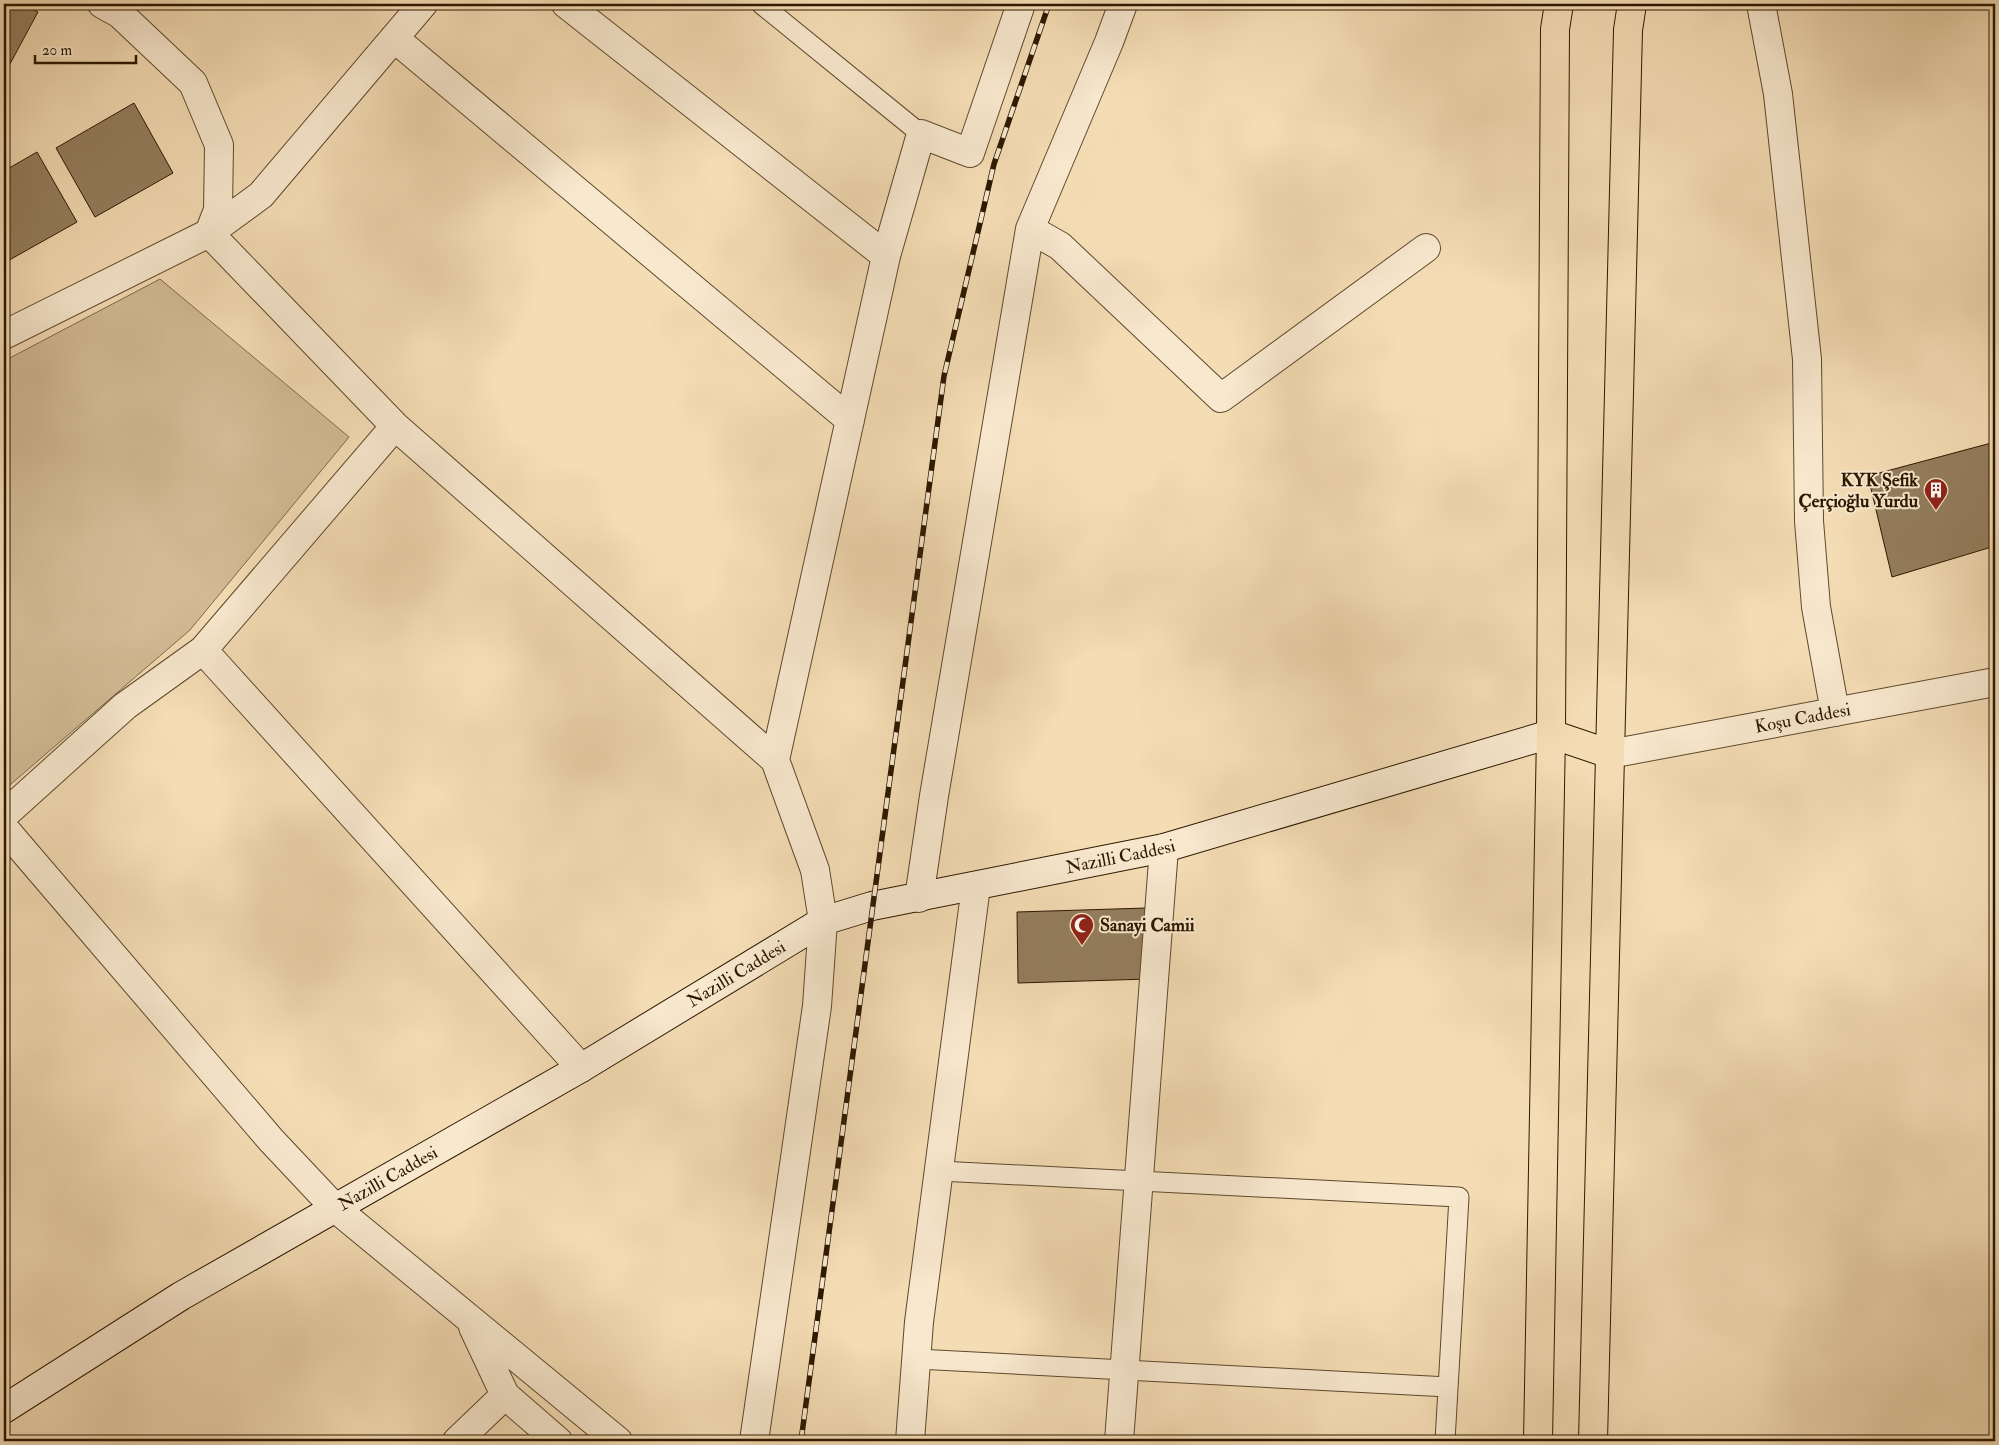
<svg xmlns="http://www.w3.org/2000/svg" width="1999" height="1445" font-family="'IM FELL Double Pica',serif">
	<rect width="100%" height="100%" fill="#f4dcb4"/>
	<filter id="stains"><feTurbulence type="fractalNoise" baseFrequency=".004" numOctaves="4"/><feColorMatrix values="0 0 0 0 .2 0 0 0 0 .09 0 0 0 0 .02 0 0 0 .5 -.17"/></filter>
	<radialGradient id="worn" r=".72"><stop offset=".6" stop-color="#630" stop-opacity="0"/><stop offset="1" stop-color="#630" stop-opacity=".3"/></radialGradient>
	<!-- green -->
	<path fill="#d2bb95" stroke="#7f6a4a" d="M160,279L349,437L190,630L4,790V361Z"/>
	<!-- building -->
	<path fill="#947e5e" stroke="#2c1800" d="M4,4H23L38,12L4,75Z
		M134,103L173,173L95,217L56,148Z
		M37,152L77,222L4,263V171Z
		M1995,442V546L1892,577L1868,476Z
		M1147,908L1148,979L1018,983L1017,912Z"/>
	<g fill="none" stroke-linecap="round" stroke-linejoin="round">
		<!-- service casing -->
		<g stroke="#5e492d" stroke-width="21">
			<path id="service" d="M761,4L921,134
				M939,1171L1459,1197L1445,1441
				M917,1359L1448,1387"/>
		</g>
		<!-- minor casing -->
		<g stroke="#5e492d" stroke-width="30">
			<path id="minor" d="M102,4L120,14L193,83L219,145L218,210L209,233
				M566,4L886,256
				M1761,4L1778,94L1807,359L1809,521L1816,607L1835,712
				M394,38L850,420
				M1030,229L1060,246L1221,398L1426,248
				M209,233L395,426L775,760
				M4,335L209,233L261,195L423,4
				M203,650L581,1068
				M4,815L125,706L203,650L395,426
				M4,828L271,1140L335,1208L618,1441
				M919,898L934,796L1030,229L1109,42L1123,4
				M473,1327L505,1395L558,1441
				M457,1441L505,1395
				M754,1441L817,1006L823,921L815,870L775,760L886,256L921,134L970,153L1021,4
				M910,1441L919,1322L976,886
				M1119,1441L1164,848"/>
		</g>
		<!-- tertiary casing -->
		<g stroke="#5e492d" stroke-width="30">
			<g id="tertiary">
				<path id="s1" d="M1610,754L1995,682"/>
			</g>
		</g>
		<!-- secondary casing -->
		<g stroke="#2c1800" stroke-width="30">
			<g id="secondary">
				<path id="s2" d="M4,1409L181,1296L581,1068L823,921L872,906L1164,848L1551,734"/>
			</g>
		</g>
		<!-- trunk casing -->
		<g stroke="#2c1800" stroke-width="30">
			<path id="trunk" d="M1551,734L1610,754
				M1538,1441L1551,734L1555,29L1559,4
				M1593,1441L1628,30L1632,4"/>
		</g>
		<!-- service -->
		<use href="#service" stroke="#f8e8ce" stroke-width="19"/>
		<!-- minor -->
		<use href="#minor" stroke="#f8e8ce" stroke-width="28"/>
		<!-- tertiary -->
		<use href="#tertiary" stroke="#f8e8ce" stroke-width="28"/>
		<!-- secondary -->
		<use href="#secondary" stroke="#f8e8ce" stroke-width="28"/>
		<!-- trunk -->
		<use href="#trunk" stroke="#f4dcb4" stroke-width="28"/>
		<!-- rail casing -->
		<g stroke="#2c1800" stroke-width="5.5">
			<path id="rail" d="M801,1441L944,376L994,164L1049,4"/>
		</g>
		<!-- rail -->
		<use href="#rail" stroke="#f8e8ce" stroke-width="4" stroke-dasharray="11" stroke-linecap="butt"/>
	</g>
	<!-- icons -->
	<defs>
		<g id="building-pin" transform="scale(1.25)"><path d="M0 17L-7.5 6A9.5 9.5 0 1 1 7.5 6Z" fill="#8f2418" stroke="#f8e8ce"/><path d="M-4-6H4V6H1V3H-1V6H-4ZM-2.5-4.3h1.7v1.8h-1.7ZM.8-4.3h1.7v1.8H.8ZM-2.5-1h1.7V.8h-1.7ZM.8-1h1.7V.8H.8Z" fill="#fff"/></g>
		<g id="mosque-pin" transform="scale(1.25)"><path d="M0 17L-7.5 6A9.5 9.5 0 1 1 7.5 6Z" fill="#8f2418" stroke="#f8e8ce"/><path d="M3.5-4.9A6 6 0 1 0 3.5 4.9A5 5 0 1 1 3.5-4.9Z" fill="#fff"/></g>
	</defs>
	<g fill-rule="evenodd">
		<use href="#building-pin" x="1936" y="490"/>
		<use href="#mosque-pin" x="1082" y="925"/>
	</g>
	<g text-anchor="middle" stroke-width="4" stroke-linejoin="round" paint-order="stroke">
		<!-- poi labels -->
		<g font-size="18" font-weight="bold" fill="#2c1800" stroke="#f8e8ce" text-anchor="end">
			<text x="1918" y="486">KYK Şefik<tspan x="1918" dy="21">Çerçioğlu Yurdu</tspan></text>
			<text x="1100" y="931" text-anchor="start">Sanayi Camii</text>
		</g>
		<!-- street labels -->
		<g font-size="18" fill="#2c1800" stroke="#f8e8ce">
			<text dy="6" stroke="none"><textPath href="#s1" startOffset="196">Koşu Caddesi</textPath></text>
			<text dy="6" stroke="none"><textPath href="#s2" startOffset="1258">Nazilli Caddesi</textPath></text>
			<text dy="6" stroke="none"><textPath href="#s2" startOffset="852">Nazilli Caddesi</textPath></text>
			<text dy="6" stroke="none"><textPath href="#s2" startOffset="448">Nazilli Caddesi</textPath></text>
		</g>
	</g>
	<!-- margin -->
	<rect width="1999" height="1445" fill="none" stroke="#f4dcb4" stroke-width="20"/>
	<rect x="5" y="5" width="1989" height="1435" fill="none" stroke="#2c1800" stroke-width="2.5"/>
	<rect x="10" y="10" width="1979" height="1425" fill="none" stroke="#2c1800"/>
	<!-- scale -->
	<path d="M35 55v8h101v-8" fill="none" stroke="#2c1800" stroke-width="2.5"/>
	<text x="42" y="55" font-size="15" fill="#2c1800" stroke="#f8e8ce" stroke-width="4" paint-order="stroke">20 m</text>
	<rect width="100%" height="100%" filter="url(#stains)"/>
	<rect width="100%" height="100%" fill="url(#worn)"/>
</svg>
